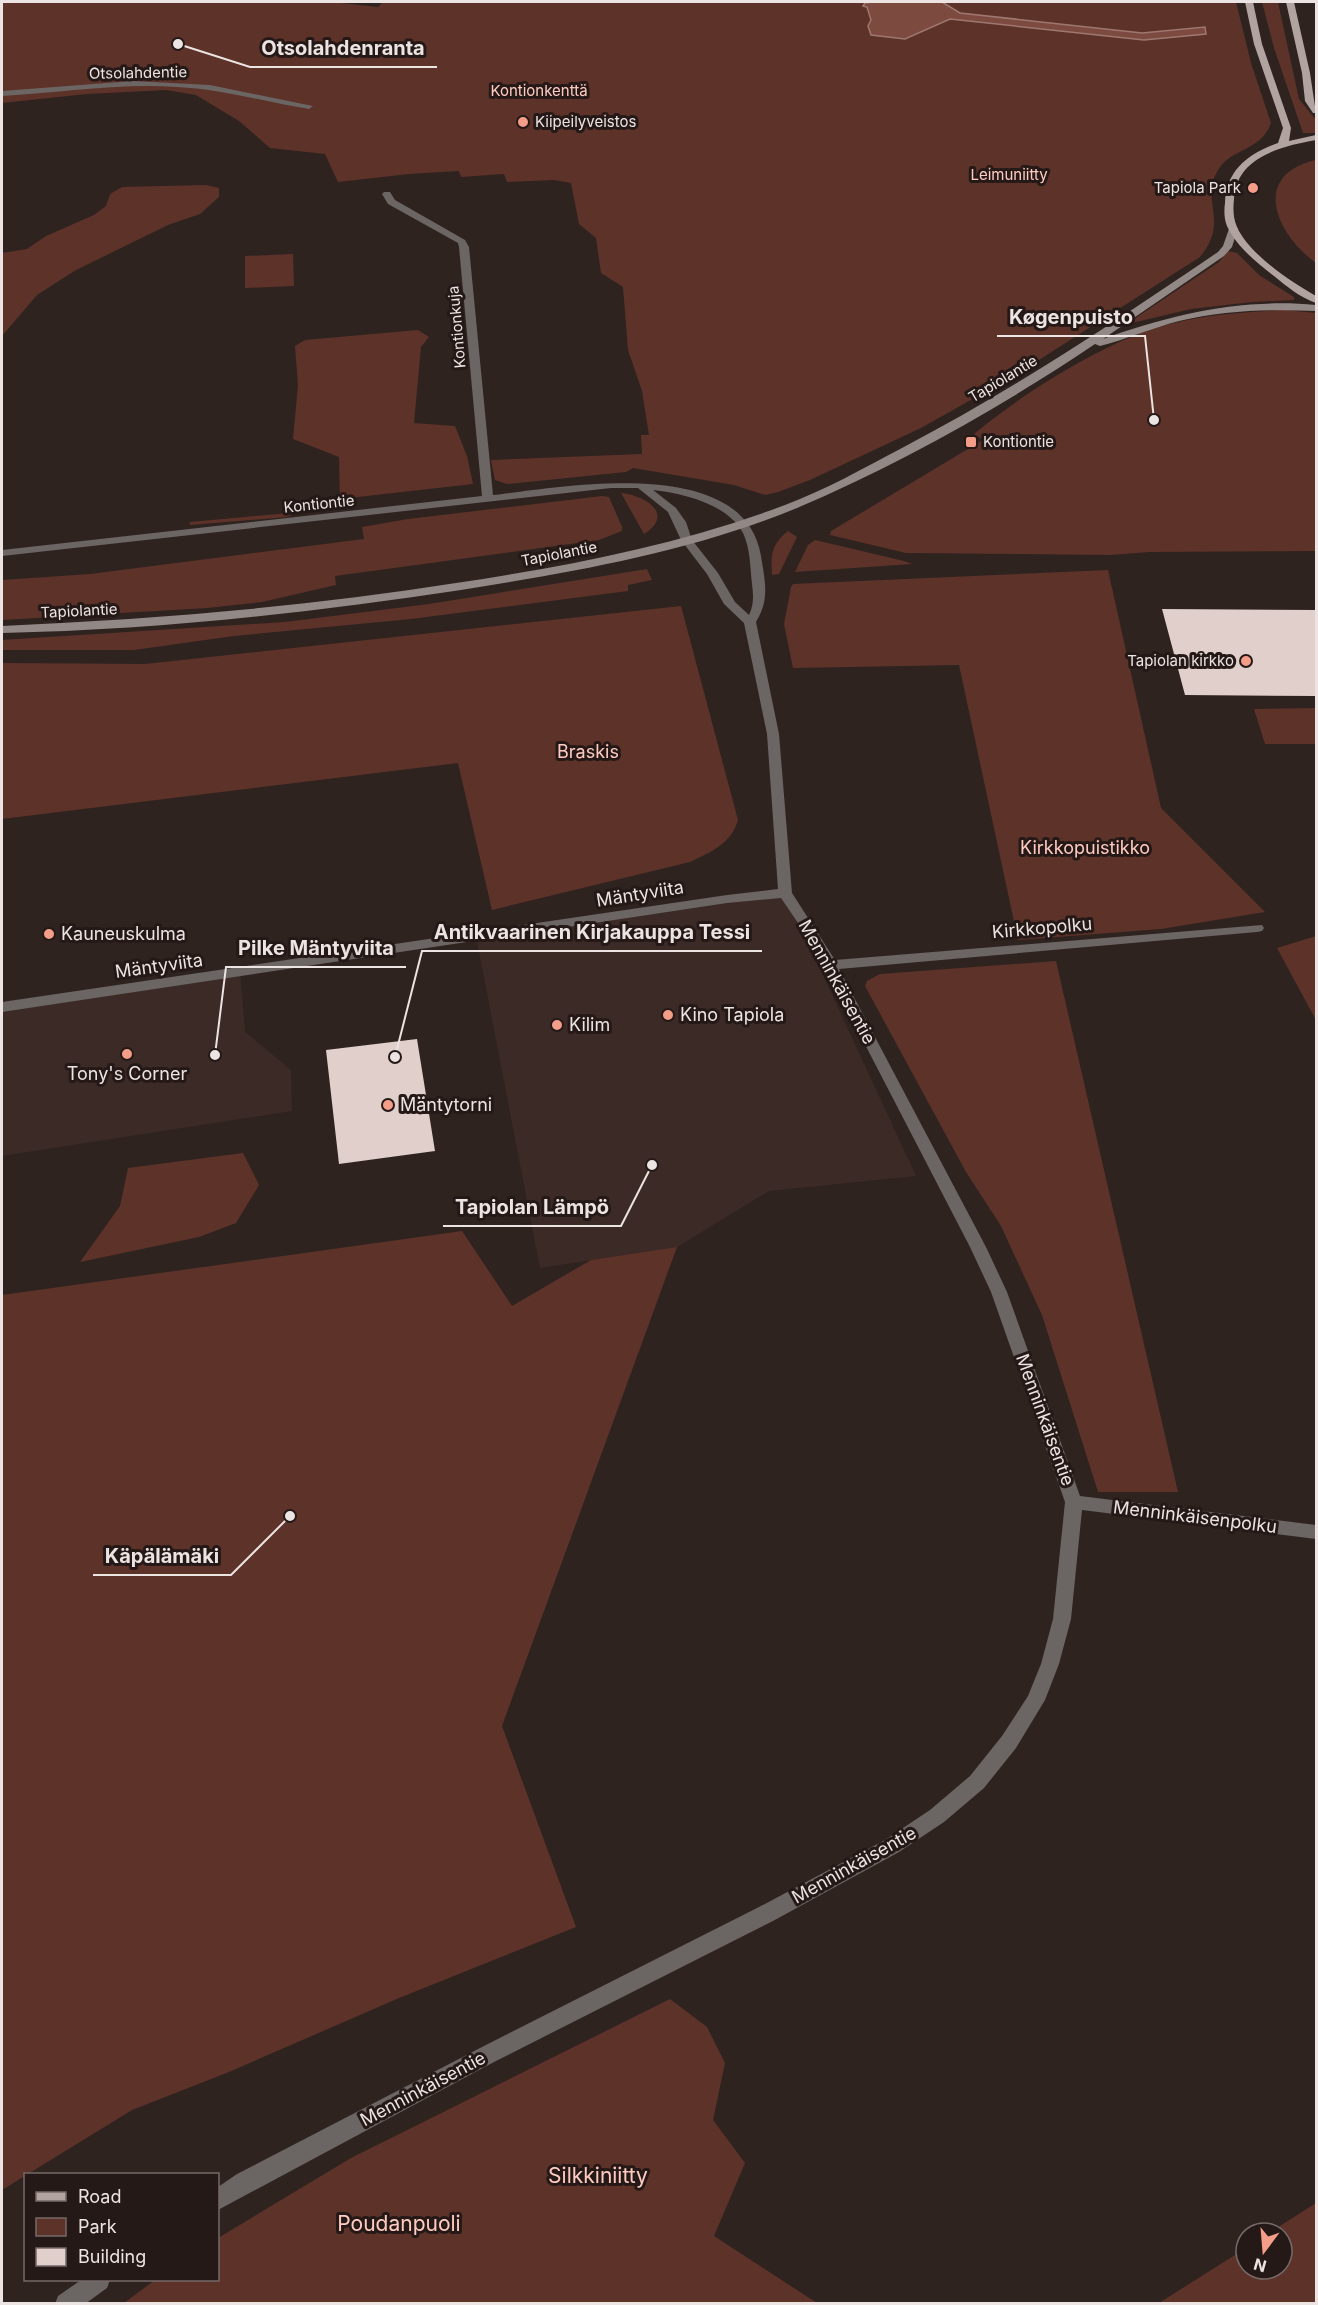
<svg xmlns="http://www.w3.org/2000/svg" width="1318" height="2305" font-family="Inter,sans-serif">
	<rect width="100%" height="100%" fill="#2f2320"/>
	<!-- built -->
	<path fill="#3c2a26" d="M785,893L916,1176L769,1191L677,1247L540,1268L476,936Z
		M240,973L245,1032L291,1070L292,1111L2,1156V1007Z"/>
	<!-- green -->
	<path fill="#5d3229" d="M2,2H332L378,7L383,2H1236L1251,63L1271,123C1260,153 1230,147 1217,172C1200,202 1230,220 1200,257L1017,374L921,428L810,480L778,492L765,495L734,485L633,468L626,472L507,484L495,480L491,460L642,454L641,435H649L642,391L628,350L623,287L601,273L596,238L579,224L571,183L554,180L507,182L504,174L461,177L459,171L409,174L338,182L325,154L270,148L239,121L196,95L166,90L87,94L2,103Z
		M1262,2H1278L1299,99L1316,120V133H1303L1274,48Z
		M1316,160V263C1276,234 1250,175 1316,160Z
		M206,185L219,188V197L200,214L168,225L76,270L37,295L2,336V253L27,249L46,236L94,215L106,206L110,194L122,187Z
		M1228,251L1237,253L1259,275L1294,297V300L1252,302L1191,309L1132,323L1131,321L1219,262Z
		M293,254L294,286L245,288V256Z
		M1286,310L1316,313V551L1149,552L1110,555L906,553L830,535L831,531L983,440L974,434C1022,394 1095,348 1155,328C1197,315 1242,312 1286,310Z
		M418,330L429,337L421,347L414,423L455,426L467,456L473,484L340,499L339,457L293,439L298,385L295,346L305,340Z
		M621,493C644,495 676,514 644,534Z
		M602,496L609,497L622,527V531L599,540L335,576L336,585L262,602L207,608L2,620V580L90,574L364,539L362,527L408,519Z
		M289,513L291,515L287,517L190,525V522Z
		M788,531L797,537L779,574L772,575C771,554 771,545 788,531Z
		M815,540L904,561L912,564L795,572L808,545Z
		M647,569L652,580L628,585V591L411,619L234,636L134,650H2V640L285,622L429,604Z
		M1108,570L1161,808L1265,912L1161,929L1018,940L959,665L793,668L784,624L791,587L793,584Z
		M681,606L738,820C731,844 711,852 690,862L492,910L458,763L2,819V663L145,664Z
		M1316,708V744H1265L1254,709Z
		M1316,936V1020L1277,948Z
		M1056,961L1178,1492H1098L1042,1315L1001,1226L966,1172L865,986L867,981L880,974Z
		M243,1153L259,1185L236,1223L199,1237L80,1262L120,1206L128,1168Z
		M462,1231L512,1306L591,1260L677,1247L502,1726L576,1927L399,1998L229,2072L132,2110L2,2190V1295Z
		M670,1999L707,2027L725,2063L713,2120L745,2163L714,2236L817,2303H124L155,2280H218V2238L351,2158Z
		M1316,2203V2303H1159L1246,2248V2269H1282V2233H1269Z"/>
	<!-- water -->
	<path fill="#7c4a3f" stroke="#9e7870" stroke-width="1.5" d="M872,2H942L960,13L1142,33L1205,27L1206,34L1144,40L950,19L905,39L871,35L868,26L871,20L867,7L863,6L865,3Z"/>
	<!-- building -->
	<path fill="#e0cfcb" d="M1162,609L1317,610V696L1185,695Z
		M417,1039L435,1151L339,1164L326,1050Z"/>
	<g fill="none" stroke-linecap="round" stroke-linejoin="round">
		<!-- minor -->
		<path fill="#6b6563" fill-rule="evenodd" d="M133,81L210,85L313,106L309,109C265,102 221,89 177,87C118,83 60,93 2,96V91Z
			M384,192H390L395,200L465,240L469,247L493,495C563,487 744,453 761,556C765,582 770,599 756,622L779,734L792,893L835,960L1262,925L1264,928L1262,931L1257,932L839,969L986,1247L1007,1292L1080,1496L1316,1525V1539L1082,1510L1071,1619L1059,1664L1045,1700L1016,1748L984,1788L944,1822L899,1852L773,1921L494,2062L218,2210V2187L237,2174L480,2048L759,1907L885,1840L930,1810L970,1776L1002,1736L1028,1696L1041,1664L1053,1619L1065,1502L991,1292L970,1247L815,948L781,898L727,903L2,1012V1002L727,895L778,889L767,734L744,623L724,604L707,574L681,540L668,512L638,488H611L2,556V550L482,496L459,247L458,243L388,204L382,194ZM653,490C682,493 728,504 743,533C749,546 750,560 751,574C752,589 756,600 749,615L735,602L718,573L692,540L686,522L676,508Z
			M81,2280H110L107,2288L85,2304H55L58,2296Z"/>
		<!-- secondary -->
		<path fill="#928885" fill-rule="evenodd" d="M1230,226L1238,228L1232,247L1224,256L1103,339C1172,314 1243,298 1316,305V311C1270,309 1225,310 1179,321C1152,328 1127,339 1100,346L1095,344C1005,405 898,465 797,508C691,552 574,572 461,590C310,613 155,630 2,633V626C154,619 306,607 456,583C568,566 679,545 785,505C825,490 864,468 902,448C1013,390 1115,322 1218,252L1223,246Z"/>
		<!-- primary -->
		<path fill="#b1a3a0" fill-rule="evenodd" d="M1245,2H1253L1262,44L1291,128L1289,141L1316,135V140C1282,146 1236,157 1234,199C1233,208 1233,218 1237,227C1249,254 1291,282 1316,296V303C1301,298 1286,286 1274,276C1257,263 1236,246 1227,226C1224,219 1224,210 1225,203C1226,170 1249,153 1278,143L1283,128L1254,44Z
			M1286,2H1294L1310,73L1316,113H1313L1305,101L1302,73Z"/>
	</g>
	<!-- markers -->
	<g fill="#f49e8a" stroke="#251917" stroke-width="2">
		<circle cx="523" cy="122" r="6"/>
		<circle cx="1253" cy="188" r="6"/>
		<rect x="965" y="436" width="12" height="12" rx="3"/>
		<circle cx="1246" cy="661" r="6"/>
		<circle cx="49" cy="934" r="6"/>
		<circle cx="668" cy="1015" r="6"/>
		<circle cx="557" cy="1025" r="6"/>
		<circle cx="127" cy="1054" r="6"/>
		<circle cx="388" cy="1105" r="6"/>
	</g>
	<g text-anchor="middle" stroke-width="6" stroke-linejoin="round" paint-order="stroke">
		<!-- far-street labels -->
		<g font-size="15" fill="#ece4e2" stroke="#251917">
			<text transform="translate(138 73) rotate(-1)" y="5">Otsolahdentie</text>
			<text transform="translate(457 327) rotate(-95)" y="5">Kontionkuja</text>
			<text transform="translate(1003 379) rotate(-31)" y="5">Tapiolantie</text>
			<text transform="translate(319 504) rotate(-6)" y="5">Kontiontie</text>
			<text transform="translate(559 554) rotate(-11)" y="5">Tapiolantie</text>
			<text transform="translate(79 611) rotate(-3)" y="5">Tapiolantie</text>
		</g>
		<!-- far-park labels -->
		<g font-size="15" fill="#ffcbc0" stroke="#251917">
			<text x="539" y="96">Kontionkenttä</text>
			<text x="1009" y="180">Leimuniitty</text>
		</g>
		<!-- far-poi labels -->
		<g font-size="15" fill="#ece4e2" stroke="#251917" text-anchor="start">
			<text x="535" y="127">Kiipeilyveistos</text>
			<text x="1241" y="193" text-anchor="end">Tapiola Park</text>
			<text x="983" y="447">Kontiontie</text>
			<text x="1234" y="666" text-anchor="end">Tapiolan kirkko</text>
		</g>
		<!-- park labels -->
		<g font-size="18" fill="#ffcbc0" stroke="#251917">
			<text x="588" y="758">Braskis</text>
			<text x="1085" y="854">Kirkkopuistikko</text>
		</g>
		<!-- street labels -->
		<g font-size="18" fill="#ece4e2" stroke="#251917">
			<text transform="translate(640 894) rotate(-9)" y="6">Mäntyviita</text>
			<text transform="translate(1042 928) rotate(-5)" y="6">Kirkkopolku</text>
			<text transform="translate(159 966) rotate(-8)" y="6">Mäntyviita</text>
			<text transform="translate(837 982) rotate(61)" y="6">Menninkäisentie</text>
			<text transform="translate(1045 1420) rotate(70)" y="6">Menninkäisentie</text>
			<text transform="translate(1195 1517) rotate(7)" y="6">Menninkäisenpolku</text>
			<text transform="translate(854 1865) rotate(-29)" y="6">Menninkäisentie</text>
			<text transform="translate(423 2089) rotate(-28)" y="6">Menninkäisentie</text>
		</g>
		<!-- poi labels -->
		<g font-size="18" fill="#ece4e2" stroke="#251917" text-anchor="start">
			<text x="61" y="940">Kauneuskulma</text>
			<text x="680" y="1021">Kino Tapiola</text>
			<text x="569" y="1031">Kilim</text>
			<text x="127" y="1080" text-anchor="middle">Tony's Corner</text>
			<text x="400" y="1111">Mäntytorni</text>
		</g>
		<!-- near-park labels -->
		<g font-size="21" fill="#ffcbc0" stroke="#251917">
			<text x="598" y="2183">Silkkiniitty</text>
			<text x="399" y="2231">Poudanpuoli</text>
		</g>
	</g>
	<!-- callouts -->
	<path fill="none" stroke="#ece4e2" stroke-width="2" d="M178 44L250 67H437M1154 420L1145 336H997M395 1057L422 951H762M215 1055L226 967H406M652 1165L621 1226H443M290 1516L231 1575H93"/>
	<g fill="#ece4e2" stroke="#251917" stroke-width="2">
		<circle cx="178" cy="44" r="6"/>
		<circle cx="1154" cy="420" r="6"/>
		<circle cx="395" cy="1057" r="6"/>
		<circle cx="215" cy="1055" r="6"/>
		<circle cx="652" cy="1165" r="6"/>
		<circle cx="290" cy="1516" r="6"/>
	</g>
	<g font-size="20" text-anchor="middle" font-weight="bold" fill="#ece4e2" stroke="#251917" stroke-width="6" stroke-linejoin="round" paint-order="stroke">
		<text x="343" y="55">Otsolahdenranta</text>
		<text x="1071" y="324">Køgenpuisto</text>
		<text x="592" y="939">Antikvaarinen Kirjakauppa Tessi</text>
		<text x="316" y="955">Pilke Mäntyviita</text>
		<text x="532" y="1214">Tapiolan Lämpö</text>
		<text x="162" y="1563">Käpälämäki</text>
	</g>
	<!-- border -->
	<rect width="1318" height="2305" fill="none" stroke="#ece4e2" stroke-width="6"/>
	<!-- legend -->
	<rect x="24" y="2173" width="195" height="108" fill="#251917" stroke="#756a68" stroke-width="1.5"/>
	<rect x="36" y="2192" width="30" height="9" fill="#b1a3a0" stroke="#756a68" stroke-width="1.5"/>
	<text x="78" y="2203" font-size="18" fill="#ece4e2">Road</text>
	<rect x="36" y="2218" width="30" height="18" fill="#5d3229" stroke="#756a68" stroke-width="1.5"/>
	<text x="78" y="2233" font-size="18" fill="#ece4e2">Park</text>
	<rect x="36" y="2248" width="30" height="18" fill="#e0cfcb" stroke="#756a68" stroke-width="1.5"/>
	<text x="78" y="2263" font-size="18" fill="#ece4e2">Building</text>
	<!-- north arrow -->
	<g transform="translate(1264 2251) rotate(196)"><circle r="28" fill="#251917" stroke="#756a68" stroke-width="1.5"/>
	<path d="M0-4.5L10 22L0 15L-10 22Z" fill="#f49e8a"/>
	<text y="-9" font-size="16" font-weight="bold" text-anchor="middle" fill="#ece4e2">N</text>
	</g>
</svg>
